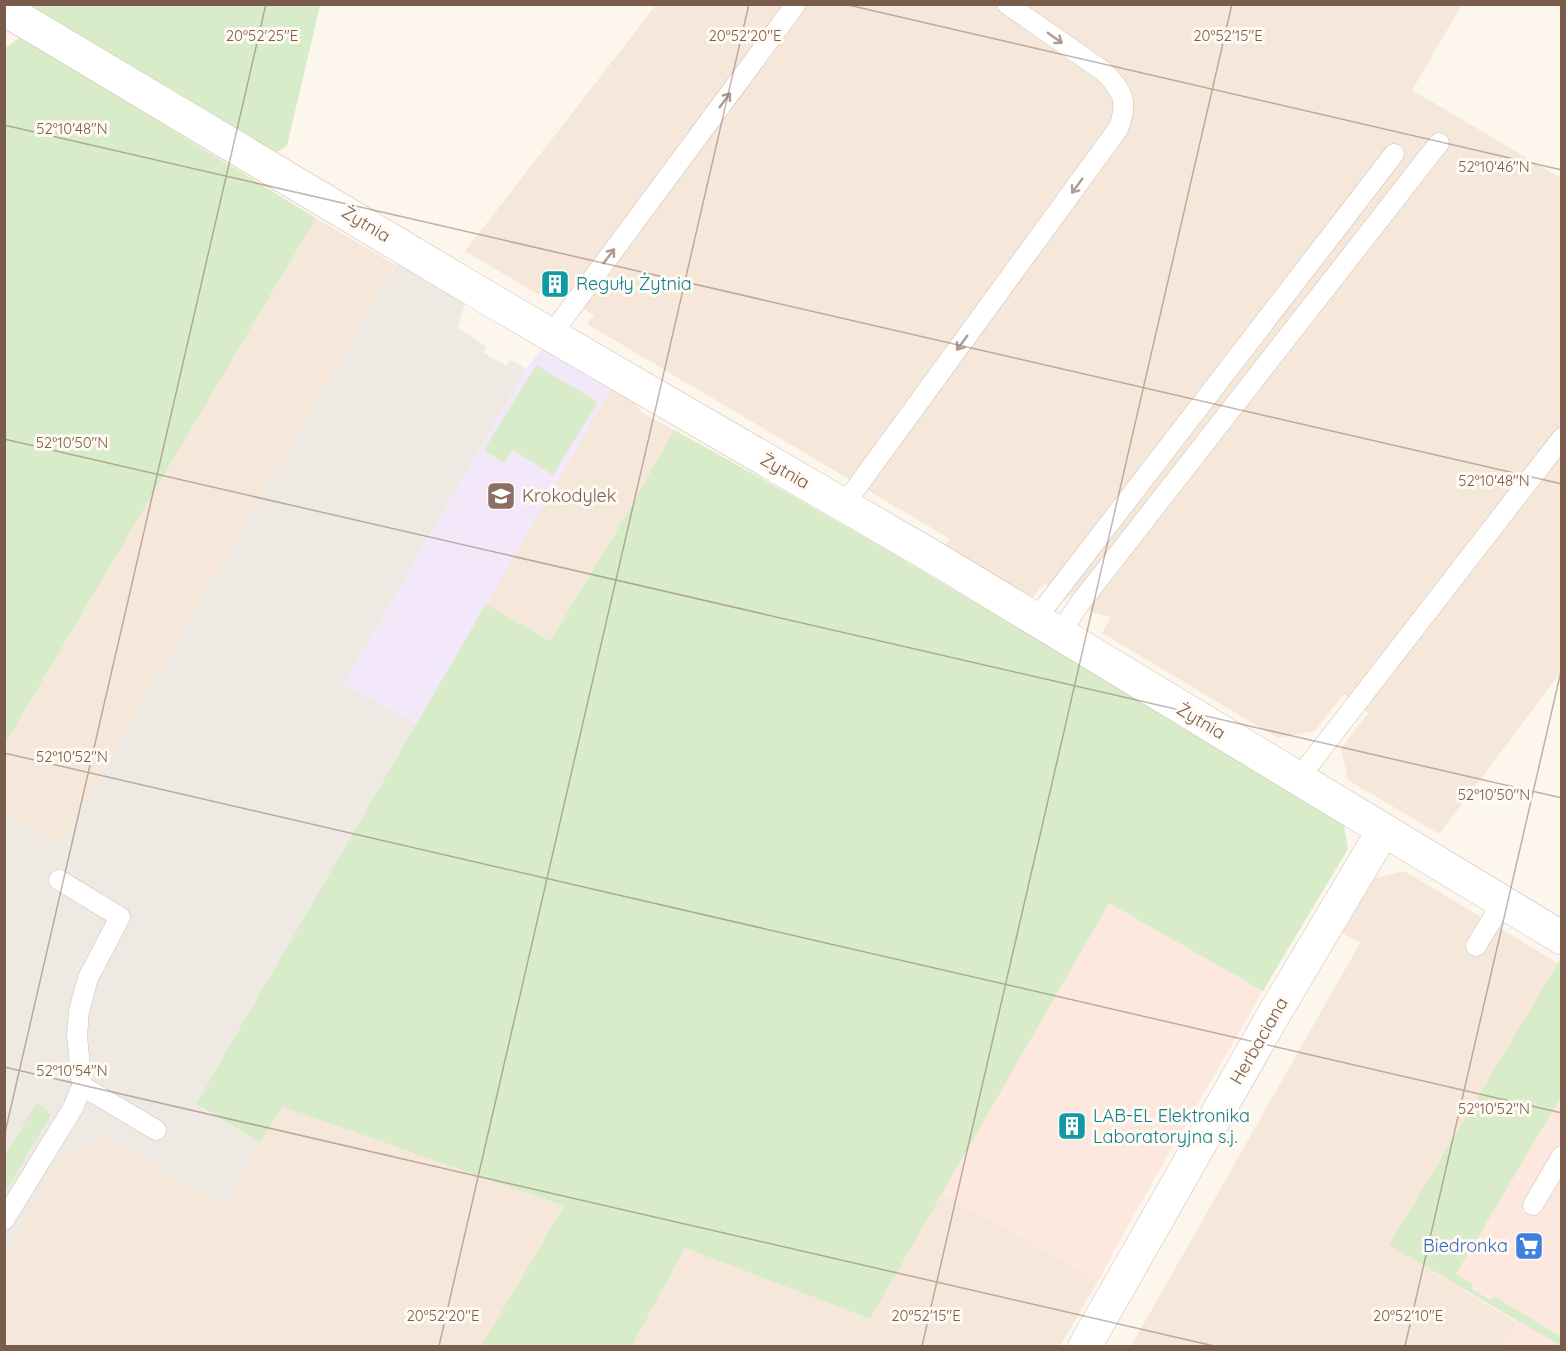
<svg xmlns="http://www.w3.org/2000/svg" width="1566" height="1351" font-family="Quicksand,sans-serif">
	<rect width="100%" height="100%" fill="#fdf6ec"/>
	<!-- residential -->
	<path fill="#f5e8da" d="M656,5H1462L1412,90L1561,178V672L1439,834L1348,780L1341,748L1368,713L1344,694L1315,731L1278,738L1102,633L1111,617L1094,613L1070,595L1066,600L1044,583L1030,601L943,550L950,539L587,324L594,315L558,294L565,284L553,275L539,295L465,251Z
		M316,218L396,265L102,771L104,773L58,847L5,816V744Z
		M611,389L632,401L643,413L674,430L622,522L550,641L486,604Z
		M1404,871L1558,963L1389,1245L1518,1323L1502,1346H1131L1360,943L1341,932L1371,879Z
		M283,1107L564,1206L481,1346H5L4,1253L65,1154L106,1137L226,1205L260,1142Z
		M942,1193L1098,1281L1060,1346H632L685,1248L870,1319Z"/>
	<!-- commercial -->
	<path fill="#fde8e0" d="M1109,902L1263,991L1133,1216L1098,1281L942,1193Z
		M1561,957V1346H1502L1518,1322L1389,1245Z"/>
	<!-- industrial -->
	<path fill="#efe9e4" d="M398,262L465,302L458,328L487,347L484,353L506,366L510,359L526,369L344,684L417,724L197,1105L260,1142L225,1206L106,1137L65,1154L5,1253V816L58,846L103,773L102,772Z"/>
	<!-- education -->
	<path fill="#f3e8fa" d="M542,348L611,389L417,724L344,684L526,369Z"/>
	<!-- green -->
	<path fill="#d8ecc9" d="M26,5H320L287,146L272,155Z
		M20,37L316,218L5,744L4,49Z
		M536,365L598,402L553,475L513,450L504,463L484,450Z
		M674,430C901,554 1122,691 1344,825L1348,849L1263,991L1109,903L870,1319L685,1248L632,1346H481L564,1206L283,1107L260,1142L196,1104L486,604L550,641L622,522Z
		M1558,963L1562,965L1561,1097L1456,1274L1473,1284L1471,1289L1491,1300L1494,1296L1561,1337V1346L1389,1245Z
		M37,1102L51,1115L5,1192V1156Z"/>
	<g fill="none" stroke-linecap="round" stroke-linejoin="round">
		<!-- service casing -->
		<g stroke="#d1beb0" stroke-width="21">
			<path id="service" d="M551,335L796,4
				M843,506L1118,129C1129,102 1123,90 1103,71L1007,4
				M1035,620L1394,154
				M1059,635L1080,603L1439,143
				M1298,779L1562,438
				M1476,946L1502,903
				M82,1086L156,1130
				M1533,1205L1562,1156
				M4,1220L73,1108L82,1086L77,1036L79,1011L88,978L120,917L59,880"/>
		</g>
		<!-- minor casing -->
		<g stroke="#d1beb0" stroke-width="34">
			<path id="minor" d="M4,9L491,300L933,557L1562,938
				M1085,1346L1274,1014L1383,831"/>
		</g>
		<!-- service -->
		<use href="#service" stroke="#fff" stroke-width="20"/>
		<!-- minor -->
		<use href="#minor" stroke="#fff" stroke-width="33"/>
	</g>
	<!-- one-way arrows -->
	<defs><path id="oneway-shaft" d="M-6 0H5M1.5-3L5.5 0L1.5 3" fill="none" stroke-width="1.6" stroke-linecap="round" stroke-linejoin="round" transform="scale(1.5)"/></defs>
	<g stroke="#af9d94">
		<use href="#oneway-shaft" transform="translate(1055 38) rotate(35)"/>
		<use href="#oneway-shaft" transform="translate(725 100) rotate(-53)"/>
		<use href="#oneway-shaft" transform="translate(1077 186) rotate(126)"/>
		<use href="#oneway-shaft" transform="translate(609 256) rotate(-53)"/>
		<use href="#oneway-shaft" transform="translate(962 343) rotate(126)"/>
	</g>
	<!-- ticks -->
	<path fill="none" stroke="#7a5c4d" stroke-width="1.5" stroke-opacity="0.45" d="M844,4L1562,170M4,125L1562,484M4,439L1562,798M4,753L1562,1113M4,1067L1214,1346M4,1137L266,4M439,1346L749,4M922,1346L1232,4M1405,1346L1562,667"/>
	<!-- icons -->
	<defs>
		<g id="building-square" transform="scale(1.5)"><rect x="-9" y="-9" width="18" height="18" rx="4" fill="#0f9aa8" stroke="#fffaf3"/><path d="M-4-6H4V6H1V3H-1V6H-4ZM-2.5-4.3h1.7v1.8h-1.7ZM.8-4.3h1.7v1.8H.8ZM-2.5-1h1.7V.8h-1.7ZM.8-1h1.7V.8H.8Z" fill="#fff"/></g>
		<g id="school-square" transform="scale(1.5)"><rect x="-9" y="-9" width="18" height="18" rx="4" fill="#8d6e63" stroke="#fffaf3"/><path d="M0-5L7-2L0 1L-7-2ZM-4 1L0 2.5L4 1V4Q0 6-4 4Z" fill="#fff"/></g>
		<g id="supermarket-square" transform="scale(1.5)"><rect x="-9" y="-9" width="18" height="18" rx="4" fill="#3f7fe0" stroke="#fffaf3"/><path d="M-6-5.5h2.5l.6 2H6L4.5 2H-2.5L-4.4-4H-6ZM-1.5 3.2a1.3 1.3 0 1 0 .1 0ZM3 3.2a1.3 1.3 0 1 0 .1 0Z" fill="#fff"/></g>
	</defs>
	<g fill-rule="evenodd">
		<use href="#building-square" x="555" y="284"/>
		<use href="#school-square" x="501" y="496"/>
		<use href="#building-square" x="1072" y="1126"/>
		<use href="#supermarket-square" x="1529" y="1246"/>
	</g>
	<g text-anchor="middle" stroke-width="6" stroke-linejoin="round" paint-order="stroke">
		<!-- street labels -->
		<g font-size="18" fill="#7a5c4d" stroke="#fffaf3">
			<text transform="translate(366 224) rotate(31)" y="6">Żytnia</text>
			<text transform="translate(785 471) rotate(30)" y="6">Żytnia</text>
			<text transform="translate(1201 721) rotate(31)" y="6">Żytnia</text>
			<text transform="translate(1259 1041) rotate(-60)" y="6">Herbaciana</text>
		</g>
		<!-- culture labels -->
		<g font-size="18" fill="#0d838f" stroke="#fffaf3" text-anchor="start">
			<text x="576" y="290">Reguły Żytnia</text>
			<text x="1093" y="1122">LAB-EL Elektronika<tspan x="1093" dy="21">Laboratoryjna s.j.</tspan></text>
		</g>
		<!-- education labels -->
		<g font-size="18" fill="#785e54" stroke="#fffaf3" text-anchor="start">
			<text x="522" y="502">Krokodylek</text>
		</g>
		<!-- shop labels -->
		<g font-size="18" fill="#366cbe" stroke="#fffaf3" text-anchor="end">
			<text x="1508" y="1252">Biedronka</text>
		</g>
	</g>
	<g font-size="15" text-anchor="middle" fill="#7a5c4d" stroke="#fffaf3" stroke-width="6" stroke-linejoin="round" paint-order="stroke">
		<text x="745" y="41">20°52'20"E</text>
		<text x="1228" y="41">20°52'15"E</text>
		<text x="262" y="41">20°52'25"E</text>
		<text x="72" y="134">52°10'48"N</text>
		<text x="1494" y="172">52°10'46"N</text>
		<text x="72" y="448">52°10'50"N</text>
		<text x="1494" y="486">52°10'48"N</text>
		<text x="72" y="762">52°10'52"N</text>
		<text x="1494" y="800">52°10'50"N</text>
		<text x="72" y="1076">52°10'54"N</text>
		<text x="1494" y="1114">52°10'52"N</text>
		<text x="443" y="1321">20°52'20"E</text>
		<text x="926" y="1321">20°52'15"E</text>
		<text x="1408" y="1321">20°52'10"E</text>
	</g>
	<!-- border -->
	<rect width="1566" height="1351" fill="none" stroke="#7a5c4d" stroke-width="12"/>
</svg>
